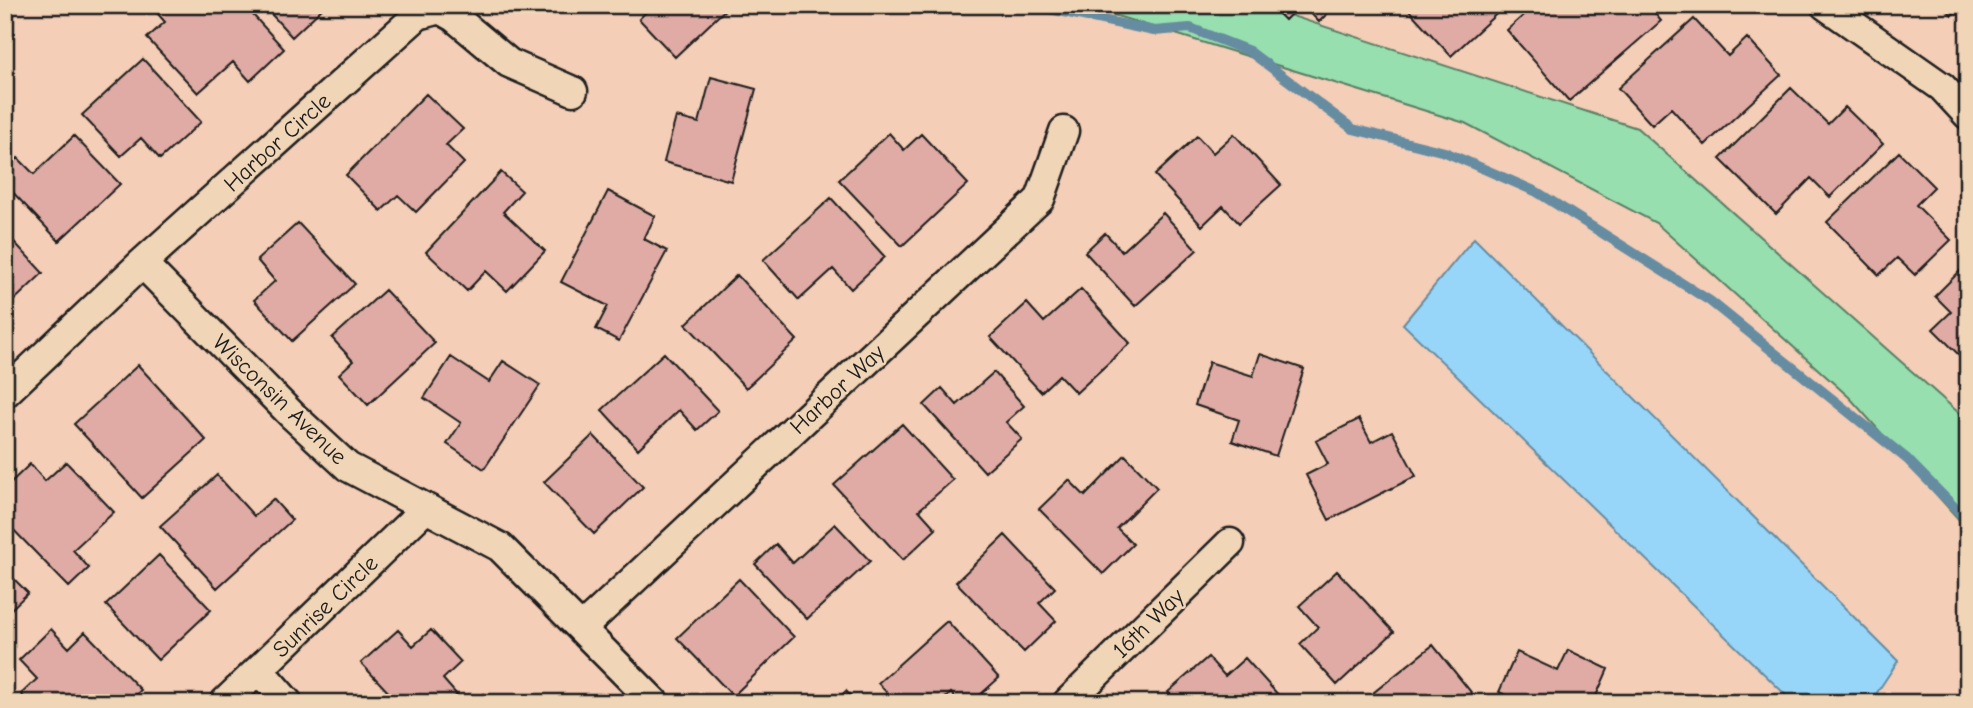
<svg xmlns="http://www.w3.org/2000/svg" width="1973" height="708" font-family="'Comic Neue',sans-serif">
	<rect width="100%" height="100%" fill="#f4ceb7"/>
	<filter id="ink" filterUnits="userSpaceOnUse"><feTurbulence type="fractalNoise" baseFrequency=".0143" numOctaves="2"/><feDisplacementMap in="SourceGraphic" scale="14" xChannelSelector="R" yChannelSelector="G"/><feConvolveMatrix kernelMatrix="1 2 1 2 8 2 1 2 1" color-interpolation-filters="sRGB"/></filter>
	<g filter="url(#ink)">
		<!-- green -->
		<path fill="#97dfae" stroke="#5a7e65" stroke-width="2" d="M1081,5H1258L1637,128L1968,421V530L1850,398L1656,223L1465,123Z"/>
		<!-- water -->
		<path fill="#98d6f9" stroke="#668ca1" stroke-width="2" d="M1474,238L1898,661L1870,703H1794L1403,324Z"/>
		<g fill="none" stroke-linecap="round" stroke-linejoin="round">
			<!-- stream -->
			<path stroke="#668ca1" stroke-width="10" d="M1031,5L1154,31L1190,28L1249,51L1353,129L1445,152L1537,192L1710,301L1907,459L1968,521"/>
		</g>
		<!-- building -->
		<path fill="#dfaba4" stroke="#1c1c1c" stroke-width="2" d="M150,5H244L284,49L250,81L233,62L198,93L147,38L165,22Z
			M263,5H322L324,7L292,37Z
			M653,5H730L675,57L639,19Z
			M1270,5H1300L1285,20Z
			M1303,5H1336L1319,22Z
			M1404,5H1506L1451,56Z
			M1535,5H1648L1661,21L1569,101L1507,30Z
			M1943,5H1963L1952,15Z
			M1694,19L1728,56L1747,38L1781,75L1705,145L1671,108L1652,125L1618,88Z
			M143,59L201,122L160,159L141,138L121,156L82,115Z
			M711,77L756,89L731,181L664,162L676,117L699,123Z
			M1791,88L1828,124L1845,107L1883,144L1830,197L1811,178L1776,214L1720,159Z
			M426,94L463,129L446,145L464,163L416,212L398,195L381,211L346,175Z
			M889,133L904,150L921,134L968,184L902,246L839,180Z
			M1234,134L1281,185L1239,223L1223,206L1202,226L1155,175L1197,136L1213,153Z
			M74,136L120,184L59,241L5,184V171L18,158L34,174Z
			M1899,152L1934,187L1916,205L1951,240L1915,275L1897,258L1879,275L1827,222Z
			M501,172L522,191L503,212L545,251L507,291L486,271L467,291L426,252Z
			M608,191L655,216L644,239L667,251L619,341L596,329L608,306L561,282Z
			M831,198L885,257L851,289L833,269L799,300L763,260Z
			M1163,213L1197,250L1135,306L1085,252L1105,233L1122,251Z
			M298,223L355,284L292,341L254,300L275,281L257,260Z
			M5,232L43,273L5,309Z
			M1968,263V358L1965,361L1933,329L1951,312L1935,296Z
			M737,275L797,340L746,388L686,324Z
			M1081,289L1130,343L1076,393L1059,375L1041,392L990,337L1027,303L1044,322Z
			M385,290L435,343L368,405L339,374L353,361L332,338Z
			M664,353L718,411L697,430L679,410L638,449L602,410Z
			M1260,354L1304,369L1276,456L1232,441L1239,420L1195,405L1209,362L1253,376Z
			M451,357L489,382L503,361L540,385L484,469L447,444L461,423L424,398Z
			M138,365L206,440L142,498L74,424Z
			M994,372L1024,406L1006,422L1022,439L985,472L924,405L942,388L957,405Z
			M1359,419L1371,442L1392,431L1416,476L1329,520L1306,475L1328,464L1316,441Z
			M902,424L953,480L919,510L936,529L903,560L834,485Z
			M593,435L643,487L594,534L544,482Z
			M1125,455L1157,488L1117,528L1133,544L1103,574L1039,509L1069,480L1085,496Z
			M66,462L114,512L73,550L89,568L69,587L5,521V488L30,464L45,481Z
			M217,475L254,516L273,499L292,520L217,588L160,526Z
			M835,524L870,561L807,619L755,564L776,544L793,563Z
			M1005,535L1055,588L1039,603L1056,621L1024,652L956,582Z
			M159,555L211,610L158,660L106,605Z
			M5,570L28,593L5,615Z
			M1337,571L1394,632L1337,685L1300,644L1318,627L1299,606Z
			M739,579L794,637L733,696L677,638Z
			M947,621L999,678L971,703H960L951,693L940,703H896L878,683Z
			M51,629L69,648L85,632L141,690L127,703H29L21,694L37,679L19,660Z
			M398,630L413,646L431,630L461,662L443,679L457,695L448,703H383L391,695L361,663Z
			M1433,645L1475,697L1468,703H1381L1373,693Z
			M1568,650L1608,669L1593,703H1522L1499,692L1517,652L1558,671Z
			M1208,657L1225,676L1245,658L1281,698L1275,703H1177L1168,692Z
			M846,691L857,703H833Z
			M484,694L492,703H474Z"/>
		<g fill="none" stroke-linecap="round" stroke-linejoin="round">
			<!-- minor casing -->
			<g stroke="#1c1c1c" stroke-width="33">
				<path id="minor" d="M1825,5L1942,87L1968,115
					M142,263L292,415L348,467L500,547L655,703
					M5,393L142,263L418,15L440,9L454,17L509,63L573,91
					M582,628L1040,199L1064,131
					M259,670L288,703
					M224,703L425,509
					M1067,703L1230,543"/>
			</g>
			<!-- minor -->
			<use href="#minor" stroke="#f1d5b7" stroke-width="28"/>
		</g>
	</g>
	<g text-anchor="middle" stroke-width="5" stroke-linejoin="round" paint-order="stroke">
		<!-- street labels -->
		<g font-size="23" fill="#1c1c1c" stroke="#f1d5b7">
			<text transform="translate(277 142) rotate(-42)" y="8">Harbor Circle</text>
			<text transform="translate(837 389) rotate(-43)" y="8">Harbor Way</text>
			<text transform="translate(280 399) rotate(44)" y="8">Wisconsin Avenue</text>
			<text transform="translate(325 606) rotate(-44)" y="8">Sunrise Circle</text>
			<text transform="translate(1148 623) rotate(-44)" y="8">16th Way</text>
		</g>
	</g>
	<!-- margin -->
	<rect width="1973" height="708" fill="none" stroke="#f1d5b7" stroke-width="28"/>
	<rect x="14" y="14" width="1945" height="680" fill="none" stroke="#1c1c1c" stroke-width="2.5" filter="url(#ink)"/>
</svg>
